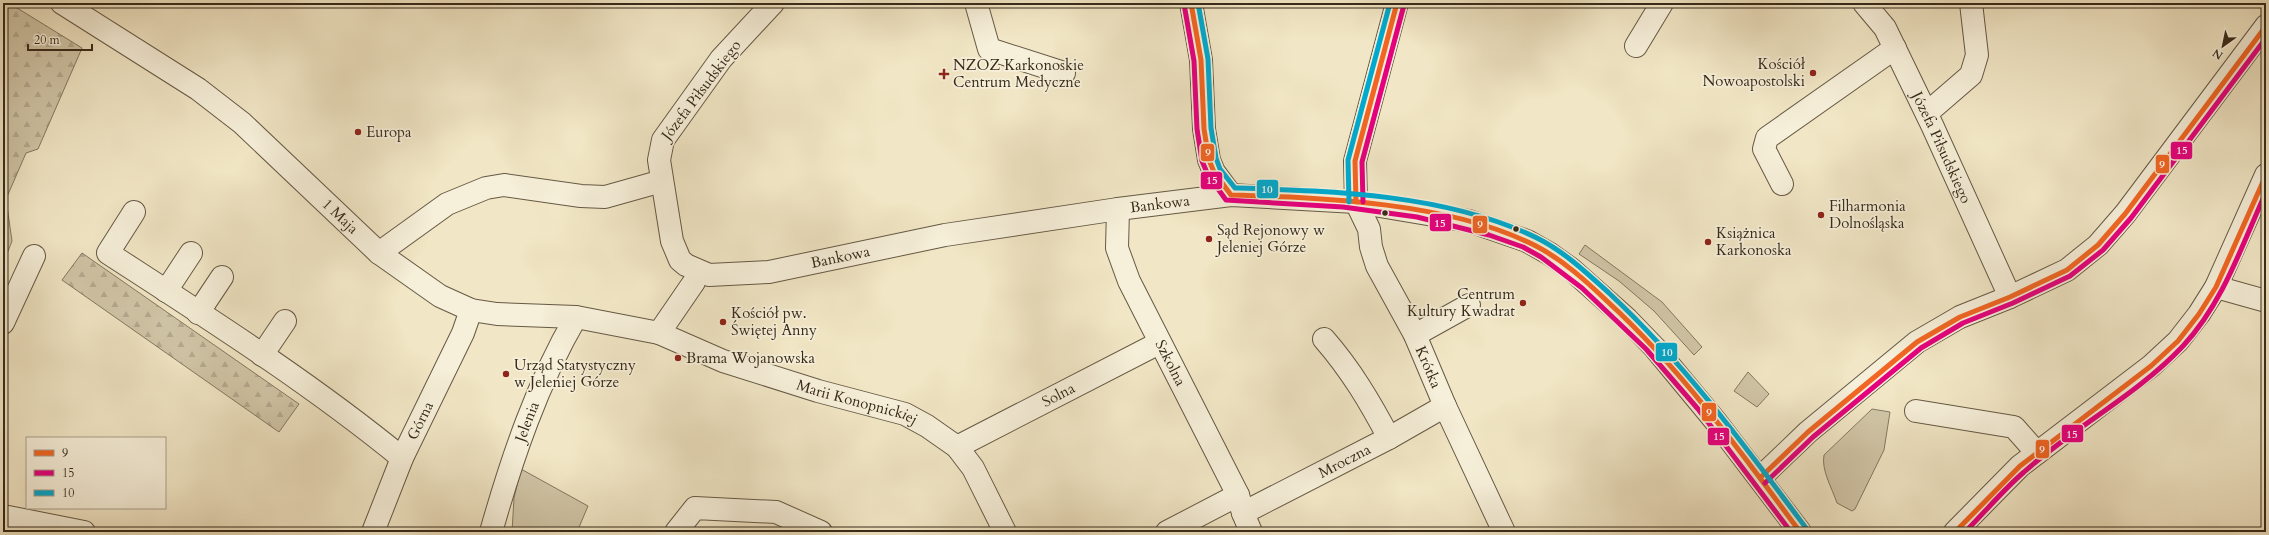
<svg xmlns="http://www.w3.org/2000/svg" width="2269" height="535" font-family="Cardo,serif">
	<defs>
		<pattern id="forest-firs" width="22" height="20" patternUnits="userSpaceOnUse"><rect width="22" height="20" fill="#d1c6a8"/><path d="M5 1l3.5 6h-7zM16 11l3.5 6h-7z" fill="#b4aa90"/></pattern>
	</defs>
	<rect width="100%" height="100%" fill="#f1e6c5"/>
	<filter id="stains"><feTurbulence type="fractalNoise" baseFrequency=".005" numOctaves="4"/><feColorMatrix values="0 0 0 0 .2 0 0 0 0 .09 0 0 0 0 .02 0 0 0 .5 -.17"/></filter>
	<radialGradient id="worn" r=".72"><stop offset=".6" stop-color="#630" stop-opacity="0"/><stop offset="1" stop-color="#630" stop-opacity=".3"/></radialGradient>
	<!-- grass -->
	<path fill="#d1c6a8" stroke="#847861" d="M1585,245L1662,302L1702,347L1694,355L1654,311L1619,281L1579,254Z
		M1748,372L1769,394L1757,407L1734,391Z
		M1872,409L1890,412L1884,450L1855,509L1852,511L1837,503C1832,488 1821,470 1824,455Z
		M521,469L588,506L577,532H512L514,498Z"/>
	<!-- forest -->
	<path fill="url(#forest-firs)" stroke="#847861" d="M9,3L82,48L38,149L26,153L6,199L12,241L3,264V20Z
		M82,253L299,404L279,432L62,280Z"/>
	<g fill="none" stroke-linecap="round" stroke-linejoin="round">
		<!-- minor casing -->
		<g stroke="#665945" stroke-width="24">
			<g id="minor">
				<path id="s1" d="M62,3L198,89L242,123L379,253L440,296L471,310L497,314L576,317L659,333L723,361L818,391L905,414L927,426L957,447L973,468L1005,532"/>
				<path id="s2" d="M773,3L721,59L663,140L659,160L672,241L680,260L686,265L709,275L769,272L945,235L1118,209L1231,195L1356,202L1469,221L1527,241L1550,254L1571,269L1627,319L1655,348L1717,423L1800,532"/>
				<path d="M976,3L989,49L1064,73"/>
				<path d="M1191,3L1201,60L1204,129L1209,160L1214,172L1231,195"/>
				<path id="s3" d="M1397,3L1355,161L1356,202L1369,229L1371,247L1377,266L1415,335L1445,406L1504,532"/>
				<path id="s4" d="M1864,3L1885,28L1932,125L2010,297"/>
				<path d="M1636,46L1662,3"/>
				<path d="M1927,113L1971,75L1977,55L1971,3"/>
				<path d="M1782,184L1764,149L1767,138L1895,48"/>
				<path id="s5" d="M1118,209L1117,248L1129,281L1238,495L1243,513L1251,532"/>
				<path d="M134,212L108,253C208,318 309,382 402,458"/>
				<path d="M379,253L447,204L486,188L504,185L581,196L605,197L662,181"/>
				<path d="M2216,287L2266,301"/>
				<path d="M166,291L191,253"/>
				<path d="M198,313L222,277"/>
				<path d="M3,323L34,256"/>
				<path d="M659,333L694,282"/>
				<path d="M1415,335L1469,305"/>
				<path d="M1324,339C1351,370 1370,402 1389,438"/>
				<path d="M262,355L285,321"/>
				<path d="M1916,411L2014,427L2037,453"/>
				<path id="s6" d="M957,447L1159,343"/>
				<path d="M1760,478L1808,432L1917,342L1960,317L2010,297L2067,270L2098,245L2125,214L2266,26"/>
				<path id="s7" d="M1243,513L1389,438L1445,406"/>
				<path d="M3,516L84,532"/>
				<path id="s8" d="M373,532L402,458L463,333L471,310"/>
				<path id="s9" d="M491,532C512,458 537,384 576,317"/>
				<path d="M676,532L695,508L776,512L821,532"/>
				<path d="M1167,532L1238,495"/>
				<path d="M1955,532L2020,466L2151,366L2178,341L2199,314L2216,287L2266,175"/>
			</g>
		</g>
		<!-- minor -->
		<use href="#minor" stroke="#f6efd9" stroke-width="22"/>
		<!-- bus-1 casing -->
		<g stroke="#f6efd9" stroke-width="8">
			<path id="bus-1" d="M1191,3L1201,60L1204,129L1209,160L1214,172L1231,195C1325,198 1450,202 1536,246C1563,260 1586,281 1608,302C1682,370 1741,452 1800,532
				M1356,202L1355,161L1397,3
				M1760,478L1808,432L1917,342L1960,317L2010,297L2067,270L2098,245L2125,214L2266,26
				M1955,532L2020,466L2151,366L2178,341L2199,314L2216,287L2266,175"/>
		</g>
		<!-- bus-2 casing -->
		<g stroke="#f6efd9" stroke-width="8">
			<path id="bus-2" d="M1184,4L1194,61L1197,129L1202,161L1208,175L1226,200L1343,207L1417,217L1489,235L1523,247L1541,257L1582,288L1646,349L1698,409L1791,532
				M1363,202L1362,162L1404,5
				M1765,483L1813,437L1921,348L1963,323L2013,303L2070,276L2103,250L2131,218L2266,38
				M1965,532C1985,512 2003,490 2024,472C2074,427 2137,395 2183,346C2223,303 2242,245 2266,192"/>
		</g>
		<!-- bus-3 casing -->
		<g stroke="#f6efd9" stroke-width="8">
			<path id="bus-3" d="M1198,3L1208,59L1211,128L1216,158L1220,169L1235,188C1333,191 1447,194 1537,238C1565,252 1588,274 1610,294C1685,364 1745,446 1806,528
				M1349,202L1348,160L1390,3"/>
		</g>
		<!-- bus-1 -->
		<use href="#bus-1" stroke="#f26522" stroke-width="5"/>
		<!-- bus-2 -->
		<use href="#bus-2" stroke="#e5007d" stroke-width="5"/>
		<!-- bus-3 -->
		<use href="#bus-3" stroke="#00a9ce" stroke-width="5"/>
	</g>
	<!-- markers -->
	<g fill="#8f2418" stroke="#f6efd9" stroke-width="1.5">
		<circle cx="1813" cy="73" r="4"/>
		<path d="M942 68h4v4h4v4h-4v4h-4v-4h-4v-4h4z"/>
		<circle cx="358" cy="132" r="4"/>
		<circle cx="1821" cy="215" r="4"/>
		<circle cx="1209" cy="239" r="4"/>
		<circle cx="1708" cy="242" r="4"/>
		<circle cx="1523" cy="303" r="4"/>
		<circle cx="723" cy="322" r="4"/>
		<circle cx="678" cy="358" r="4"/>
		<circle cx="506" cy="374" r="4"/>
	</g>
	<g fill="#372a1a" stroke="#f6efd9" stroke-width="1.5">
		<circle cx="1385" cy="213" r="3.5"/>
		<circle cx="1516" cy="229" r="3.5"/>
	</g>
	<g text-anchor="middle" stroke-width="3.5" stroke-linejoin="round" paint-order="stroke">
		<!-- poi labels -->
		<g font-size="15" fill="#372a1a" stroke="#f6efd9" text-anchor="start">
			<text x="1805" y="69" text-anchor="end">Kościół<tspan x="1805" dy="17">Nowoapostolski</tspan></text>
			<text x="953" y="70">NZOZ Karkonoskie<tspan x="953" dy="17">Centrum Medyczne</tspan></text>
			<text x="366" y="137">Europa</text>
			<text x="1829" y="211">Filharmonia<tspan x="1829" dy="17">Dolnośląska</tspan></text>
			<text x="1217" y="235">Sąd Rejonowy w<tspan x="1217" dy="17">Jeleniej Górze</tspan></text>
			<text x="1716" y="238">Książnica<tspan x="1716" dy="17">Karkonoska</tspan></text>
			<text x="1515" y="299" text-anchor="end">Centrum<tspan x="1515" dy="17">Kultury Kwadrat</tspan></text>
			<text x="731" y="318">Kościół pw.<tspan x="731" dy="17">Świętej Anny</tspan></text>
			<text x="686" y="363">Brama Wojanowska</text>
			<text x="514" y="370">Urząd Statystyczny<tspan x="514" dy="17">w Jeleniej Górze</tspan></text>
		</g>
		<!-- street labels -->
		<g font-size="15" fill="#372a1a" stroke="#f6efd9">
			<text transform="translate(701 90) rotate(-53)" y="5">Józefa Piłsudskiego</text>
			<text dy="5" stroke="none"><textPath href="#s4" startOffset="165">Józefa Piłsudskiego</textPath></text>
			<text dy="5" stroke="none"><textPath href="#s2" startOffset="789">Bankowa</textPath></text>
			<text dy="5" stroke="none"><textPath href="#s1" startOffset="352">1 Maja</textPath></text>
			<text dy="5" stroke="none"><textPath href="#s2" startOffset="465">Bankowa</textPath></text>
			<text dy="5" stroke="none"><textPath href="#s5" startOffset="166">Szkolna</textPath></text>
			<text dy="5" stroke="none"><textPath href="#s3" startOffset="386">Krótka</textPath></text>
			<text dy="5" stroke="none"><textPath href="#s6" startOffset="114">Solna</textPath></text>
			<text dy="5" stroke="none"><textPath href="#s1" startOffset="914">Marii Konopnickiej</textPath></text>
			<text dy="5" stroke="none"><textPath href="#s8" startOffset="121">Górna</textPath></text>
			<text dy="5" stroke="none"><textPath href="#s9" startOffset="116">Jelenia</textPath></text>
			<text dy="5" stroke="none"><textPath href="#s7" startOffset="114">Mroczna</textPath></text>
		</g>
	</g>
	<g stroke="#f6efd9" stroke-width="1.5">
		<rect x="2170" y="141" width="23" height="19" rx="4" fill="#e5007d"/>
		<rect x="1200" y="143" width="15" height="19" rx="4" fill="#f26522"/>
		<rect x="2155" y="154" width="15" height="20" rx="4" fill="#f26522"/>
		<rect x="1200" y="171" width="23" height="19" rx="4" fill="#e5007d"/>
		<rect x="1256" y="179" width="23" height="20" rx="4" fill="#00a9ce"/>
		<rect x="1429" y="213" width="23" height="19" rx="4" fill="#e5007d"/>
		<rect x="1472" y="215" width="16" height="19" rx="4" fill="#f26522"/>
		<rect x="1655" y="342" width="23" height="20" rx="4" fill="#00a9ce"/>
		<rect x="1701" y="402" width="16" height="20" rx="4" fill="#f26522"/>
		<rect x="2061" y="424" width="23" height="19" rx="4" fill="#e5007d"/>
		<rect x="1707" y="427" width="23" height="19" rx="4" fill="#e5007d"/>
		<rect x="2035" y="439" width="15" height="20" rx="4" fill="#f26522"/>
	</g>
	<g font-size="11" text-anchor="middle" font-weight="bold" fill="#fff">
		<text x="2182" y="154">15</text>
		<text x="1208" y="156">9</text>
		<text x="2162" y="168">9</text>
		<text x="1212" y="184">15</text>
		<text x="1267" y="193">10</text>
		<text x="1440" y="227">15</text>
		<text x="1480" y="228">9</text>
		<text x="1667" y="356">10</text>
		<text x="1709" y="416">9</text>
		<text x="2072" y="438">15</text>
		<text x="1719" y="440">15</text>
		<text x="2042" y="453">9</text>
	</g>
	<!-- margin -->
	<rect width="2269" height="535" fill="none" stroke="#f1e6c5" stroke-width="16"/>
	<rect x="4" y="4" width="2261" height="527" fill="none" stroke="#372a1a" stroke-width="2"/>
	<rect x="8" y="8" width="2253" height="519" fill="none" stroke="#372a1a"/>
	<!-- legend -->
	<rect x="26" y="437" width="140" height="72" fill="#f6efd9" stroke="#aaa08d"/>
	<rect x="34" y="450" width="20" height="6" fill="#f26522" stroke="#aaa08d"/>
	<text x="62" y="457" font-size="12" fill="#372a1a">9</text>
	<rect x="34" y="470" width="20" height="6" fill="#e5007d" stroke="#aaa08d"/>
	<text x="62" y="477" font-size="12" fill="#372a1a">15</text>
	<rect x="34" y="490" width="20" height="6" fill="#00a9ce" stroke="#aaa08d"/>
	<text x="62" y="497" font-size="12" fill="#372a1a">10</text>
	<!-- north arrow -->
	<g transform="translate(2223 46) rotate(213)" stroke="#f6efd9" stroke-width="3" paint-order="stroke">
	<path d="M0-3L7 15L0 10L-7 15Z" fill="#372a1a"/>
	<text y="-6" font-size="11" font-weight="bold" text-anchor="middle" fill="#372a1a">N</text>
	</g>
	<!-- scale -->
	<path d="M28 44v6h64v-6" fill="none" stroke="#372a1a" stroke-width="2"/>
	<text x="34" y="44" font-size="12" fill="#372a1a" stroke="#f6efd9" stroke-width="3" paint-order="stroke">20 m</text>
	<rect width="100%" height="100%" filter="url(#stains)"/>
	<rect width="100%" height="100%" fill="url(#worn)"/>
</svg>
